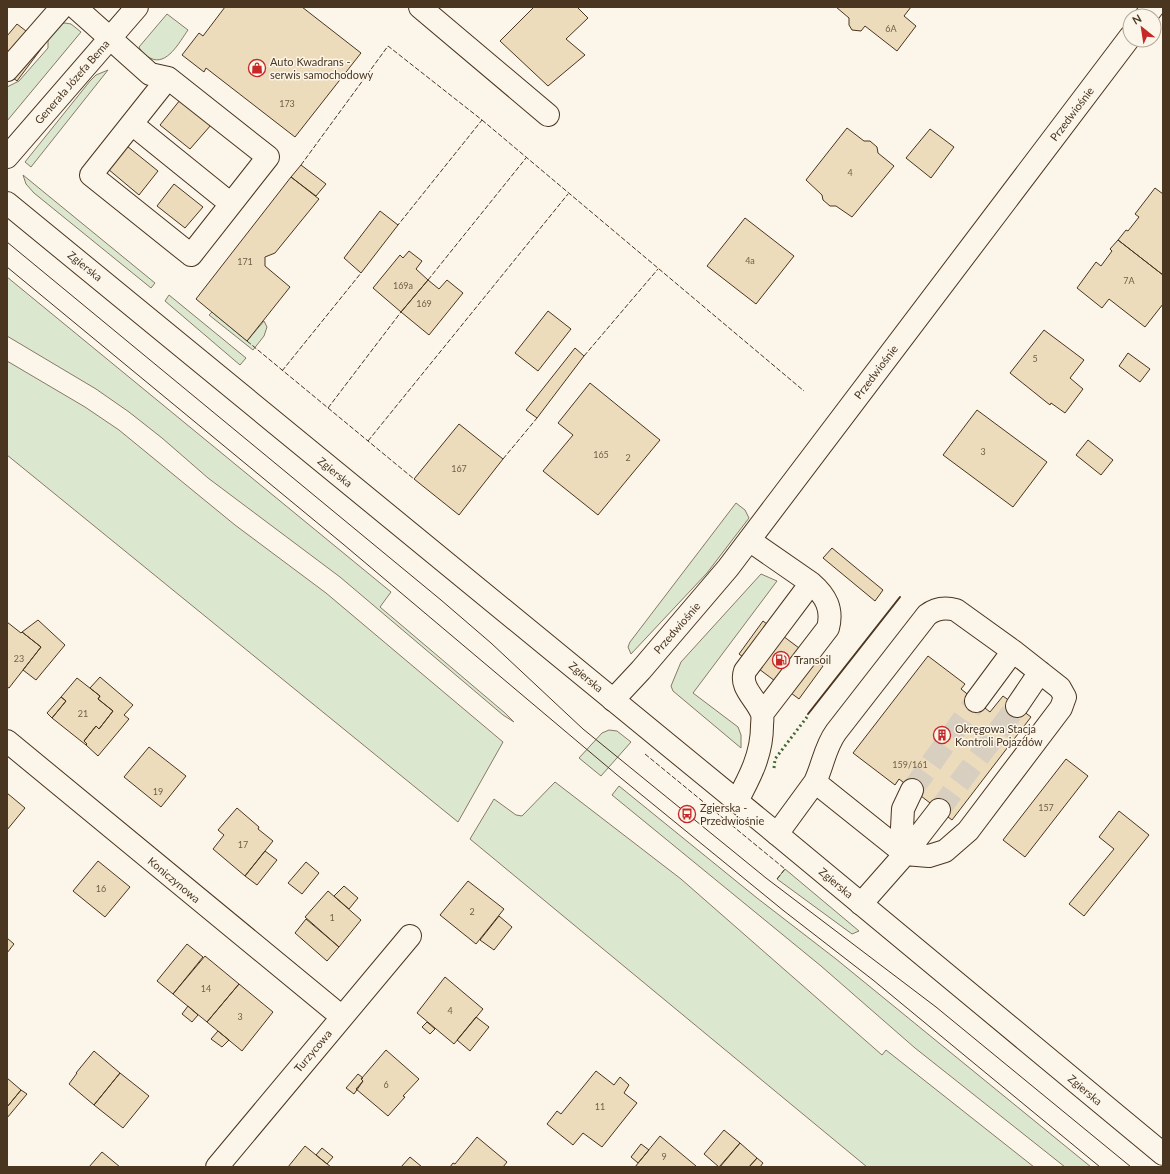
<svg xmlns="http://www.w3.org/2000/svg" width="1170" height="1174" font-family="Lato,sans-serif">
	<rect width="100%" height="100%" fill="#fbf6e9"/>
	<!-- green -->
	<path fill="#dce7d0" stroke="#887966" d="M167,14L188,30C180,41 167,67 150,58C144,55 142,53 139,47Z
		M65,23L71,24L81,32L7,121V87L19,81L48,48V37L60,24Z
		M108,70L31,167L25,162L90,81L96,75Z
		M23,175L155,283L151,288L34,193L26,184Z
		M7,277L391,592L380,607L505,713L514,722L503,715L340,577L208,478L162,438L129,412L96,389L7,336Z
		M169,295L246,358L240,365L165,301Z
		M212,312L247,341L264,321L267,327L264,336L253,350L209,315Z
		M7,361L85,407L119,430L235,525L326,593L503,742L458,822L7,455Z
		M736,503L745,510L749,518L707,573L631,654L628,647L630,642Z
		M761,574L777,581L693,693L738,727L741,735V748L673,691L671,686L681,662Z
		M609,730L617,731L631,742L601,776L579,758L602,733Z
		M555,782L681,879L882,1055L886,1050L1034,1167H867L470,839L494,799L516,815L522,816Z
		M619,786L757,898L836,959L1091,1167H1065L915,1048L821,966L612,795Z
		M785,869L859,931L852,934L777,879Z"/>
	<!-- building -->
	<path fill="#ecdcbc" stroke="#4a3520" d="M225,7H302L361,53L295,137L206,68L204,72L182,55L199,33L203,36Z
		M534,7H577L588,18L566,39L585,55L548,86L500,41Z
		M836,7H911L904,16L916,26L897,51L865,26L861,31L852,30L849,25V18Z
		M17,24L44,45L17,81L7,73V36Z
		M180,100L211,125L190,149L160,125Z
		M847,128L864,141H870L877,147L878,153L894,166L852,217L836,206H830L823,200L822,195L806,180Z
		M930,129L954,147L931,178L906,158Z
		M127,146L158,171L139,195L108,169Z
		M301,165L326,184L316,196L291,177Z
		M291,177L319,199L275,253L265,257V266L290,287L247,341L196,299Z
		M174,184L203,207L185,228L157,206Z
		M1155,188L1163,194V275L1118,240L1126,230L1128,231L1139,217L1135,214Z
		M380,211L398,225L361,273L344,258Z
		M745,218L794,256L756,304L707,266Z
		M1118,240L1163,275V304L1145,327L1109,299L1102,308L1077,288L1096,262L1101,266L1112,251L1110,249Z
		M409,251L422,261L416,269L428,280L401,312L373,288L400,255L403,258Z
		M428,280L439,289L447,280L463,293L429,335L401,312Z
		M548,311L571,329L538,371L515,353Z
		M1044,330L1084,360L1070,378L1083,389L1065,413L1051,403L1050,405L1010,373Z
		M575,348L584,356L537,418L526,410Z
		M1128,353L1150,369L1140,382L1119,366Z
		M590,383L660,440L598,515L543,471L573,435L558,423Z
		M977,410L1047,462L1013,507L943,455Z
		M459,424L503,459L459,515L414,479Z
		M1088,440L1113,460L1101,475L1076,455Z
		M832,548L883,590L875,601L823,558Z
		M38,620L65,645L36,680L23,670L41,647L22,632Z
		M763,621L823,666L799,699L739,654Z
		M7,622L21,633L22,632L41,647L9,688L7,687Z
		M928,656L965,684L961,689L990,712L1003,696L1031,717L952,820L899,779L895,785L853,753Z
		M100,677L133,705L124,715L129,719L98,756L86,745L87,744L84,741L96,726L99,729L113,711L98,699L100,696L90,688Z
		M77,678L100,696L98,699L113,711L99,729L96,726L84,741L87,744L86,745L52,718L66,701L61,697Z
		M61,697L66,701L52,718L47,713Z
		M149,747L186,776L161,807L124,777Z
		M1066,759L1088,776L1025,857L1003,840Z
		M7,793L25,808L7,830Z
		M237,808L259,827L258,829L273,841L245,876L213,849L224,835L218,830Z
		M1119,811L1149,835L1084,916L1069,904L1114,849L1099,837Z
		M265,851L277,860L257,885L245,876Z
		M98,861L130,887L105,917L73,891Z
		M306,862L319,873L302,894L288,883Z
		M468,881L504,909L476,944L440,915Z
		M344,886L358,898L349,909L334,896Z
		M328,891L361,920L339,947L305,917Z
		M499,916L512,927L494,950L480,940Z
		M306,919L339,947L327,961L295,933Z
		M7,938L14,944L7,953Z
		M187,944L203,957L173,994L157,981Z
		M205,956L239,984L207,1022L173,994Z
		M445,977L483,1009L454,1044L417,1013Z
		M239,984L273,1012L242,1051L207,1022Z
		M188,1006L198,1015L192,1022L182,1014Z
		M476,1017L489,1027L470,1051L457,1040Z
		M427,1022L435,1029L430,1034L422,1027Z
		M218,1031L229,1040L222,1047L211,1039Z
		M386,1050L419,1079L403,1096L405,1097L388,1116L356,1089L363,1081L361,1079Z
		M94,1051L120,1073L94,1105L69,1084L77,1073H76Z
		M596,1071L614,1085L620,1077L629,1085L624,1093L637,1103L602,1147L583,1133L573,1145L547,1124L557,1111L561,1114Z
		M120,1073L149,1096L123,1128L94,1105Z
		M358,1074L363,1078L361,1079L363,1081L354,1094L346,1088Z
		M7,1078L21,1090L7,1107Z
		M21,1090L27,1094L7,1118V1107Z
		M724,1130L740,1143L719,1167L704,1154Z
		M660,1136L696,1166V1167H635Z
		M477,1137L507,1162L503,1167H450L453,1163L455,1164Z
		M740,1143L757,1158L749,1167H720Z
		M641,1144L649,1150L638,1163L631,1157Z
		M305,1146L316,1155L331,1167H288Z
		M322,1148L333,1157L327,1164L316,1155Z
		M102,1152L120,1167H89Z
		M410,1157L422,1167H401Z
		M757,1158L763,1163L760,1167H749Z"/>
	<g fill="none" stroke-linecap="round" stroke-linejoin="round">
		<!-- minor-tunnel -->
		<path stroke="#d8cfc1" stroke-width="22" stroke-dasharray="22 11" stroke-linecap="butt" d="M912,790L976,701
			M939,810L1017,706"/>
		<!-- minor casing -->
		<g stroke="#4a3520" stroke-width="24">
			<path id="minor" d="M75,7L150,74L168,78L268,157L191,255L91,175L168,78
				M420,7L548,115
				M1146,16L1153,7
				M7,70L62,7
				M132,124L231,204
				M7,157L137,7
				M613,700L641,670L728,568L1130,37
				M976,701L1013,651
				M1017,706L1040,672
				M762,714L828,628C833,609 826,596 811,583
				M7,741L342,1017
				M815,782C823,765 825,747 836,732L927,615C936,608 945,607 956,610L1013,651L1060,688L1065,697L1061,708L968,831L945,851L929,856L905,854
				M737,801C750,777 762,754 762,726C762,723 763,718 762,714C757,699 739,688 745,671L811,583L749,540
				M777,834L815,782L905,854L861,904
				M905,854L902,828L903,809L912,790
				M905,854L939,810
				M217,1167L410,936"/>
		</g>
		<!-- major casing -->
		<g stroke="#4a3520" stroke-width="24">
			<path id="major" d="M7,203L777,834L1163,1154"/>
		</g>
		<!-- minor -->
		<use href="#minor" stroke="#fbf6e9" stroke-width="22"/>
		<!-- major -->
		<use href="#major" stroke="#fbf6e9" stroke-width="22"/>
		<!-- tram -->
		<path stroke="#4a3520" stroke-width="1" d="M7,242L441,600L491,643L583,729L766,878L936,1007L1131,1167
			M7,267L343,544L616,774L784,911L873,980L1100,1167"/>
		<!-- hedge -->
		<path stroke="#436837" stroke-width="3" stroke-dasharray="2 3" stroke-linecap="butt" d="M774,768L775,759L807,717"/>
		<!-- fence -->
		<path stroke="#4a3520" stroke-width="1" stroke-dasharray="5 2" stroke-linecap="butt" d="M482,120L804,391
			M301,165L388,46L482,120L398,225
			M428,280L526,158
			M247,341L414,479
			M584,356L658,269
			M282,371L361,273
			M328,408L401,312
			M368,441L568,194
			M503,459L537,418
			M645,754L785,869L777,879"/>
		<!-- wall -->
		<path stroke="#4a3520" stroke-width="2" d="M808,714L900,597"/>
	</g>
	<!-- icons -->
	<defs>
		<g id="shop-ring" transform="scale(0.9)"><circle r="9.5" fill="#fbf6e9" stroke="#c62828" stroke-width="1.5"/><path d="M-5-2.5h2.3a2.7 3.5 0 0 1 5.4 0H5L5.5 6h-11ZM-1.5-2.5h3a1.5 2.3 0 0 0-3 0Z" fill="#c62828"/></g>
		<g id="fuel-ring" transform="scale(0.9)"><circle r="9.5" fill="#fbf6e9" stroke="#c62828" stroke-width="1.5"/><path d="M-5.5-6h7V0h2V4h1.3V-2.5L3-4.5l.8-.8L6-3V5H2.5V1h-1V6h-7ZM-4.2-4.7v3.2H.2V-4.7Z" fill="#c62828"/></g>
		<g id="building-ring" transform="scale(0.9)"><circle r="9.5" fill="#fbf6e9" stroke="#c62828" stroke-width="1.5"/><path d="M-4-6H4V6H1V3H-1V6H-4ZM-2.5-4.3h1.7v1.8h-1.7ZM.8-4.3h1.7v1.8H.8ZM-2.5-1h1.7V.8h-1.7ZM.8-1h1.7V.8H.8Z" fill="#c62828"/></g>
		<g id="bus-ring" transform="scale(0.9)"><circle r="9.5" fill="#fbf6e9" stroke="#c62828" stroke-width="1.5"/><path d="M-5-6H5V4H4V6H2V4H-2V6H-4V4H-5ZM-3.5-4V0h7V-4ZM-3.5 1.2v1.5H-2V1.2ZM2 1.2v1.5H3.5V1.2Z" fill="#c62828"/></g>
	</defs>
	<g fill-rule="evenodd">
		<use href="#shop-ring" x="257" y="68"/>
		<use href="#fuel-ring" x="781" y="660"/>
		<use href="#building-ring" x="942" y="735"/>
		<use href="#bus-ring" x="687" y="814"/>
	</g>
	<g text-anchor="middle" stroke-width="3" stroke-linejoin="round" paint-order="stroke">
		<!-- number labels -->
		<g font-size="9" fill="#725f47">
			<text x="891" y="32">6A</text>
			<text x="287" y="107">173</text>
			<text x="850" y="176">4</text>
			<text x="750" y="264">4a</text>
			<text x="245" y="265">171</text>
			<text x="1129" y="284">7A</text>
			<text x="403" y="289">169a</text>
			<text x="424" y="307">169</text>
			<text x="1035" y="362">5</text>
			<text x="983" y="455">3</text>
			<text x="601" y="458">165</text>
			<text x="628" y="461">2</text>
			<text x="459" y="472">167</text>
			<text x="19" y="662">23</text>
			<text x="83" y="717">21</text>
			<text x="910" y="768">159/161</text>
			<text x="158" y="795">19</text>
			<text x="1046" y="811">157</text>
			<text x="243" y="848">17</text>
			<text x="101" y="892">16</text>
			<text x="472" y="915">2</text>
			<text x="332" y="921">1</text>
			<text x="206" y="992">14</text>
			<text x="450" y="1014">4</text>
			<text x="240" y="1020">3</text>
			<text x="386" y="1088">6</text>
			<text x="600" y="1110">11</text>
			<text x="664" y="1160">9</text>
		</g>
		<!-- poi labels -->
		<g font-size="11" fill="#4a3520" stroke="#fbf6e9" text-anchor="start">
			<text x="270" y="66">Auto Kwadrans -<tspan x="270" dy="13">serwis samochodowy</tspan></text>
			<text x="794" y="664">Transoil</text>
			<text x="955" y="733">Okręgowa Stacja<tspan x="955" dy="13">Kontroli Pojazdów</tspan></text>
			<text x="700" y="812">Zgierska -<tspan x="700" dy="13">Przedwiośnie</tspan></text>
		</g>
		<!-- street labels -->
		<g font-size="11" fill="#4a3520" stroke="#fbf6e9">
			<text transform="translate(72 82) rotate(-49)" y="4">Generała Józefa Bema</text>
			<text transform="translate(1072 114) rotate(-53)" y="4">Przedwiośnie</text>
			<text transform="translate(85 266) rotate(39)" y="4">Zgierska</text>
			<text transform="translate(876 372) rotate(-53)" y="4">Przedwiośnie</text>
			<text transform="translate(335 472) rotate(39)" y="4">Zgierska</text>
			<text transform="translate(677 628) rotate(-49)" y="4">Przedwiośnie</text>
			<text transform="translate(586 677) rotate(40)" y="4">Zgierska</text>
			<text transform="translate(174 880) rotate(40)" y="4">Koniczynowa</text>
			<text transform="translate(836 883) rotate(40)" y="4">Zgierska</text>
			<text transform="translate(313 1051) rotate(-50)" y="4">Turzycowa</text>
			<text transform="translate(1085 1090) rotate(40)" y="4">Zgierska</text>
		</g>
	</g>
	<!-- border -->
	<rect width="1170" height="1174" fill="none" stroke="#4a3520" stroke-width="16"/>
	<!-- north arrow -->
	<g transform="translate(1142 28) rotate(330)"><circle r="19" fill="#fbf6e9" stroke="#b4a999"/>
	<path d="M0-3L7 15L0 10L-7 15Z" fill="#c62828"/>
	<text y="-6" font-size="11" font-weight="bold" text-anchor="middle" fill="#4a3520">N</text>
	</g>
</svg>
